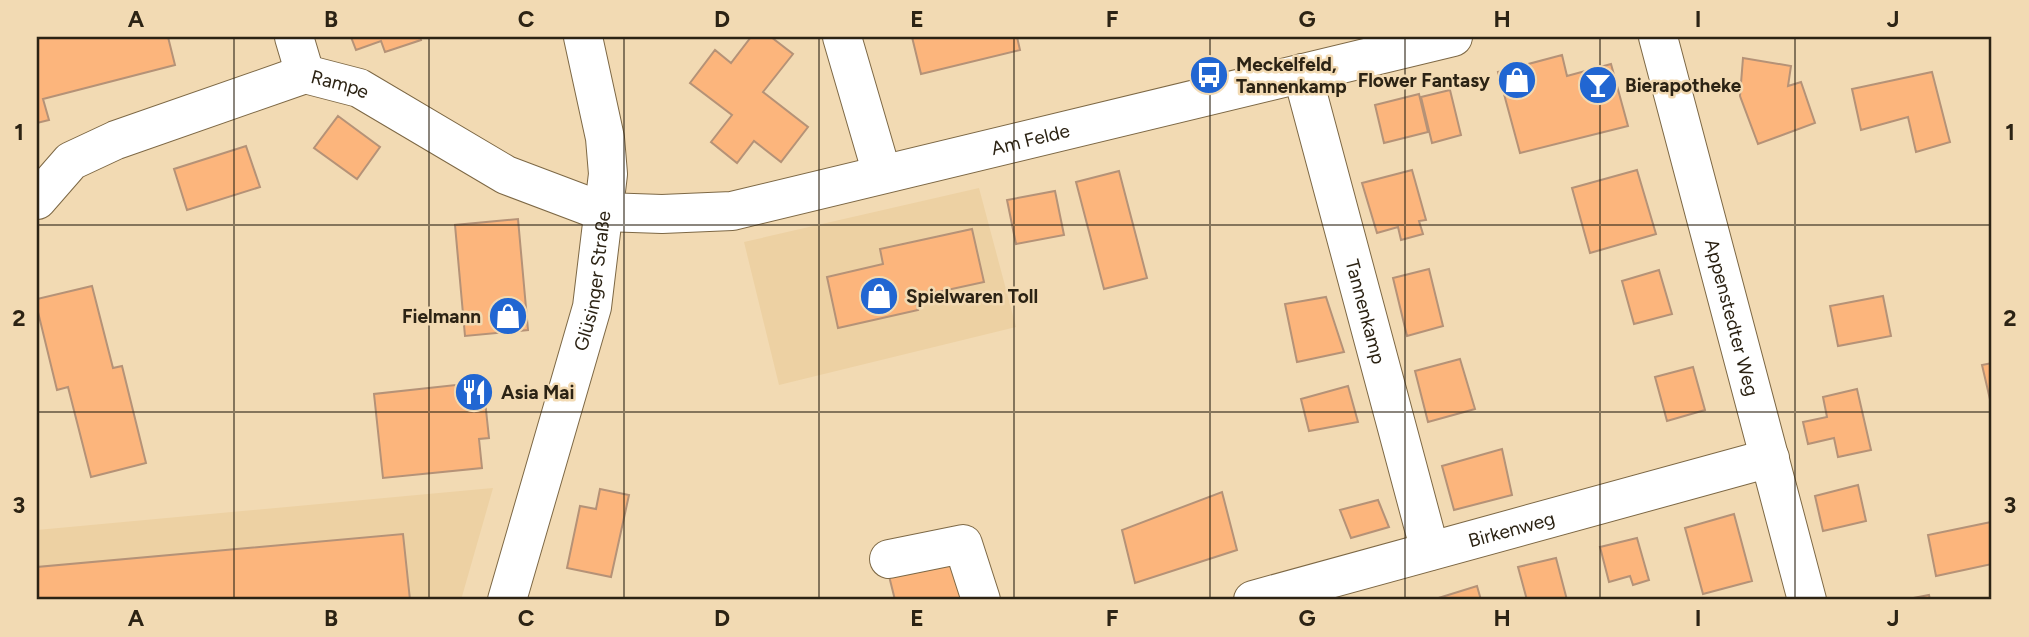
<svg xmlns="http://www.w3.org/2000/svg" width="2029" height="637" font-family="Figtree,sans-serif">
	<rect width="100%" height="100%" fill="#f2dab3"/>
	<!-- built -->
	<path fill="#edd1a3" d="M979,188L1016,327L779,385L744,242Z
		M493,488L461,600H37V530Z"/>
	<!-- building -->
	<path fill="#fcb57c" stroke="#b59277" stroke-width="2" d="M37,37H168L175,65L43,99L49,120L37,123Z
		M351,37H420L421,40L385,52L381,41L356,50Z
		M751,37H771L793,54L763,92L808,127L781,162L754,141L737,163L711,142L732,115L690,83L715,50L731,63Z
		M912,37H1017L1020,50L921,74Z
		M1562,55L1567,76L1611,64L1628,126L1520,153L1498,72Z
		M1743,58L1791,66L1788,86L1801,82L1815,123L1758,144L1740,96Z
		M1932,72L1950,142L1916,152L1908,117L1861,130L1852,89Z
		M1450,90L1461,135L1432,143L1421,97Z
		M1419,94L1428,132L1384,143L1375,105Z
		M338,116L380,147L357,179L314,148Z
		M246,146L260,187L187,210L174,169Z
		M1412,170L1426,220L1419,221L1423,234L1401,240L1398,227L1377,233L1362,183Z
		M1637,170L1656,234L1590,253L1572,188Z
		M1119,171L1147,278L1104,289L1076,182Z
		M1055,191L1064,235L1016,244L1007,200Z
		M518,219L528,330L465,336L455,225Z
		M972,229L984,282L915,297L918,310L838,328L827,277L883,264L880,249Z
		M1429,269L1443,326L1407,336L1393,278Z
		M1659,270L1672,314L1634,324L1622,281Z
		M92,286L113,368L122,366L146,463L91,477L68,387L57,390L37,308V299Z
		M1883,296L1891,336L1838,346L1830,306Z
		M1326,297L1344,352L1297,362L1285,304Z
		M1460,359L1475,409L1428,422L1415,371Z
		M1992,363V408L1982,365Z
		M1693,367L1705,410L1667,421L1655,377Z
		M483,382L489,438L479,439L482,468L383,478L374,394Z
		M1348,386L1358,422L1309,431L1301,399Z
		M1857,389L1871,450L1838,457L1834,438L1808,444L1803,422L1827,417L1823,397Z
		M1502,449L1512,495L1454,510L1442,466Z
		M1858,485L1866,521L1823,531L1815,496Z
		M600,489L629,495L611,577L567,568L580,506L596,509Z
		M1222,492L1237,550L1135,583L1122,530Z
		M1378,500L1389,527L1351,538L1340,510Z
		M1734,514L1752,581L1703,594L1685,528Z
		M1991,522L1992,564L1936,576L1928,535Z
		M403,534L410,600H37V567Z
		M1637,538L1649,580L1633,585L1630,576L1609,582L1600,547Z
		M964,556L977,600H895L889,576Z
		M1556,558L1567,600H1527L1518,567Z
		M1477,586L1481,600H1432Z
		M1929,595L1930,600H1903Z"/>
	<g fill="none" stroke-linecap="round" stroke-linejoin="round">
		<!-- minor casing -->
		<g stroke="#7d6845" stroke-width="40">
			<g id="minor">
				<path d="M294,37L305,74"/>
				<path d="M842,37L882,174"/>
				<path id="s1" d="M1658,37L1807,600"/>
				<path id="s2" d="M1302,73L1430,551"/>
				<path id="s3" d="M37,200L71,161L116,140L305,74L359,88L506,175L604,212L662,214L732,211L1453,37"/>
				<path d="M889,559L963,544L981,600"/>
				<path id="s4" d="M1253,600L1770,458"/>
			</g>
		</g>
		<!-- major casing -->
		<g stroke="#7d6845" stroke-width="40">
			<g id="major">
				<path id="s5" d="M507,600L592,307L608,174L605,138L583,37"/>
			</g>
		</g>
		<!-- minor -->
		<use href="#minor" stroke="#fff" stroke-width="38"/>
		<!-- major -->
		<use href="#major" stroke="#fff" stroke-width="38"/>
	</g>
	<!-- grid -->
	<path fill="none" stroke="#2c2314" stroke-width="2" stroke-opacity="0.55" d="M234,37V600M429,37V600M624,37V600M819,37V600M1014,37V600M1210,37V600M1405,37V600M1600,37V600M1795,37V600M37,225H1992M37,412H1992"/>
	<!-- icons -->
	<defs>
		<g id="bus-disc" transform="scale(2.0125)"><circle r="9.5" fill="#2166d2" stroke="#f2dab3"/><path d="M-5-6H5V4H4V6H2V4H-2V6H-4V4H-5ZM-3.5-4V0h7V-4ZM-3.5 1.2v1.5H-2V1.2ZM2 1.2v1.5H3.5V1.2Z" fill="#fff"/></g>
		<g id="shop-disc" transform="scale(2.0125)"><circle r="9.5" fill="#2166d2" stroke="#f2dab3"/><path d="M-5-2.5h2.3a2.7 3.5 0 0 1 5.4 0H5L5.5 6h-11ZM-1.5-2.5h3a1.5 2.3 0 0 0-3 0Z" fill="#fff"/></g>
		<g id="bar-disc" transform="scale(2.0125)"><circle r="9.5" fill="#2166d2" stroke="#f2dab3"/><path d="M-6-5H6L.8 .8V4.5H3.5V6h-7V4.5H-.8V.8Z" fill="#fff"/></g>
		<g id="restaurant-disc" transform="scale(2.0125)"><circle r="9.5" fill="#2166d2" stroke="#f2dab3"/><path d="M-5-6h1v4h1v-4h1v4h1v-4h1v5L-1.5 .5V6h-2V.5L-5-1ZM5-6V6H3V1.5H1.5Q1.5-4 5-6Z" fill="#fff"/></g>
	</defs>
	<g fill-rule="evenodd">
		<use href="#bus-disc" x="1209" y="75"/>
		<use href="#shop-disc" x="1517" y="80"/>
		<use href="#bar-disc" x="1598" y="85"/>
		<use href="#shop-disc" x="879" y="296"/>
		<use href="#shop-disc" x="508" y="316"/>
		<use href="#restaurant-disc" x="474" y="392"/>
	</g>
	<g text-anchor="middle" stroke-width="5" stroke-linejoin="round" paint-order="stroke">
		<!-- poi labels -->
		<g font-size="19" font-weight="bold" fill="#2c2314" stroke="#f2dab3" text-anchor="start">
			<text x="1236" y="71">Meckelfeld,<tspan x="1236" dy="22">Tannenkamp</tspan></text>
			<text x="1490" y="87" text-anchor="end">Flower Fantasy</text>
			<text x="1625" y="92">Bierapotheke</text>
			<text x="906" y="303">Spielwaren Toll</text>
			<text x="481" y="323" text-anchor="end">Fielmann</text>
			<text x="501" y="399">Asia Mai</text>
		</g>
		<!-- street labels -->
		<g font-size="19" fill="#2c2314" stroke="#f2dab3">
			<text dy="7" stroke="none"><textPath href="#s3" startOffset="338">Rampe</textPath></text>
			<text dy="7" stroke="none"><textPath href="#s3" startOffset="1068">Am Felde</textPath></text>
			<text dy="7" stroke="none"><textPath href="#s5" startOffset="331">Glüsinger Straße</textPath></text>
			<text dy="7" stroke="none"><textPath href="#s2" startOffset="247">Tannenkamp</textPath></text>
			<text dy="7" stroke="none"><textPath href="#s1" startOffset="290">Appenstedter Weg</textPath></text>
			<text dy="7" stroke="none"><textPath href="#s4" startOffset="268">Birkenweg</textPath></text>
		</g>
	</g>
	<!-- border -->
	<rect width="2029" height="637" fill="none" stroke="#f2dab3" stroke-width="77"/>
	<rect x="38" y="38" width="1952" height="560" fill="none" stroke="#2c2314" stroke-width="2.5"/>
	<g font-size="23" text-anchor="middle" font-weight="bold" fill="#2c2314">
		<text x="136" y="27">A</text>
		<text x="331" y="27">B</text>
		<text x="526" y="27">C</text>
		<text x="722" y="27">D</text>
		<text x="917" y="27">E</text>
		<text x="1112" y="27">F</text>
		<text x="1307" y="27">G</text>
		<text x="1502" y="27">H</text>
		<text x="1698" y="27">I</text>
		<text x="1893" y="27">J</text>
		<text x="19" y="140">1</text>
		<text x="2010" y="140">1</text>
		<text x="19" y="326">2</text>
		<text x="2010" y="326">2</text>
		<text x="19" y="513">3</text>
		<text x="2010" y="513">3</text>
		<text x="136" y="626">A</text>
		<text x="331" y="626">B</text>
		<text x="526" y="626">C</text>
		<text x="722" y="626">D</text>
		<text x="917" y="626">E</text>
		<text x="1112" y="626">F</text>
		<text x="1307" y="626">G</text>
		<text x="1502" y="626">H</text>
		<text x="1698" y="626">I</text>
		<text x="1893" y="626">J</text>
	</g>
</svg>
